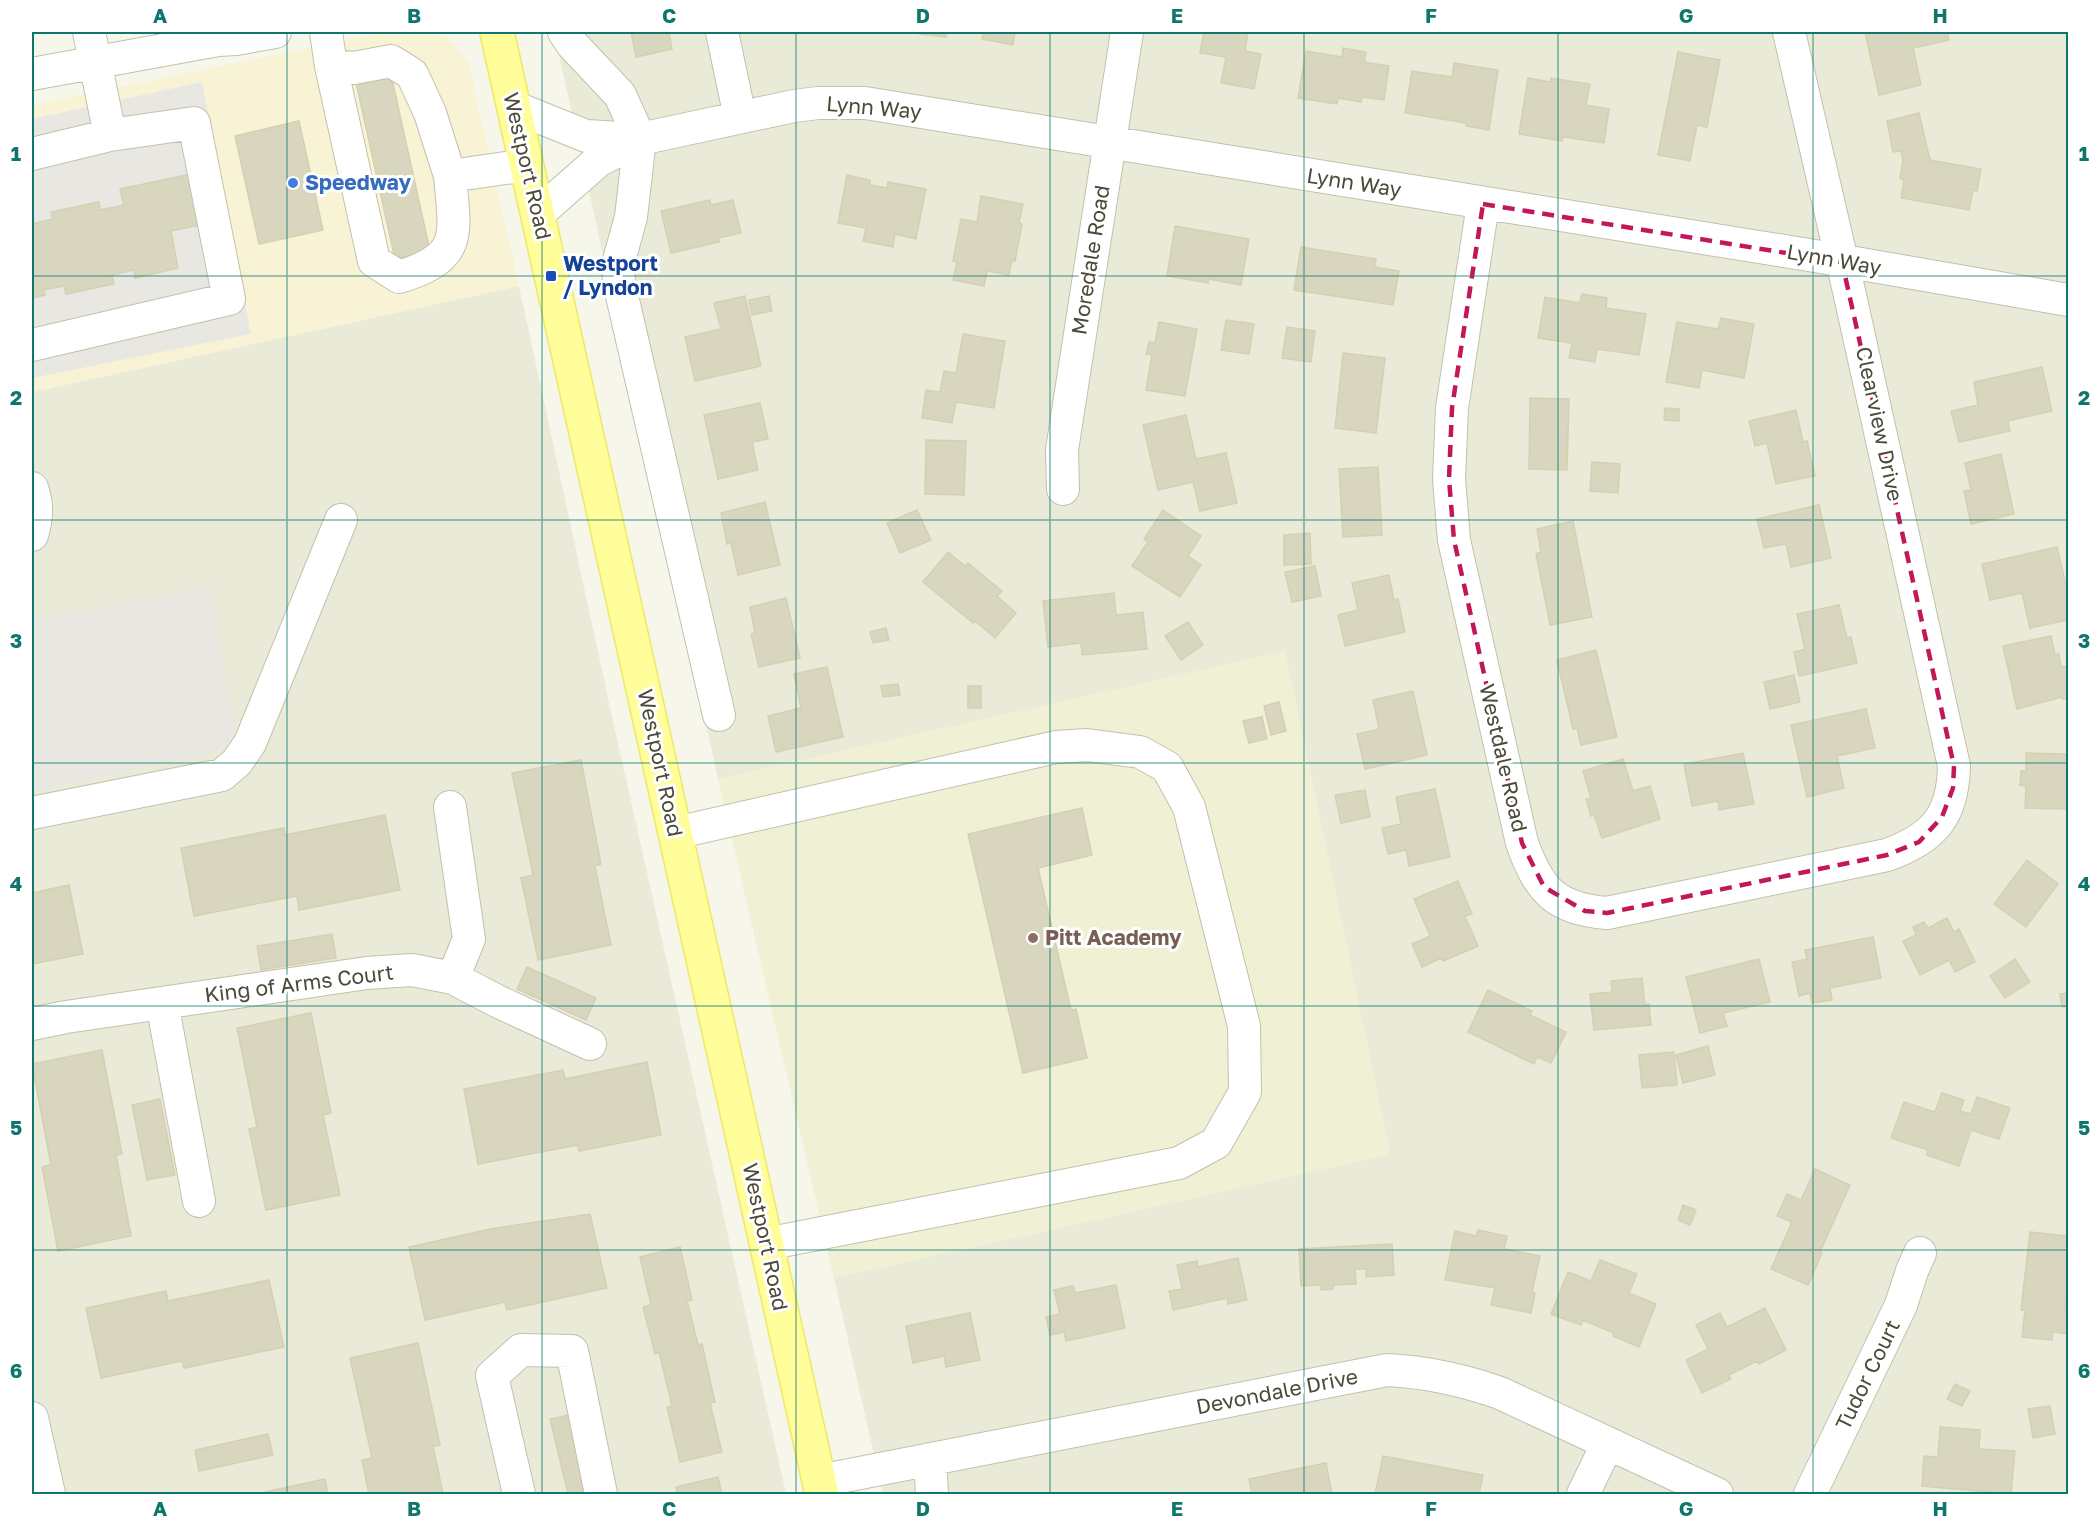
<svg xmlns="http://www.w3.org/2000/svg" width="2100" height="1526" font-family="'Golos Text',sans-serif">
	<rect width="100%" height="100%" fill="#f6f6ea"/>
	<!-- residential -->
	<path fill="#eaead8" d="M554,32H2068V1494H883L834,1278L1390,1154L1285,652L718,779Z
		M519,286L611,712L786,1494H32V392Z"/>
	<!-- commercial -->
	<path fill="#f9f3d5" d="M385,32L433,33L449,39L468,61L519,286L32,392V105Z"/>
	<!-- education -->
	<path fill="#f0f0d4" d="M1285,651L1390,1154L834,1278L718,779Z"/>
	<!-- parking -->
	<path fill="#e8e7e2" d="M202,82L251,334L32,378V119Z
		M209,587L236,747L32,791V621Z"/>
	<!-- building -->
	<path fill="#d9d6bf" stroke="#d4d0b1" stroke-width="1.5" d="M631,32H669L672,49L636,57Z
		M904,32H947L946,37Z
		M983,32H1015L1013,45L982,39Z
		M1204,32H1248L1245,51L1261,54L1254,89L1221,83L1226,57L1200,53Z
		M1865,32H1947L1949,40L1913,48L1921,85L1879,95Z
		M1343,48L1366,52L1364,62L1389,66L1384,100L1362,97L1361,102L1338,98L1337,104L1298,98L1306,51L1342,57Z
		M1678,52L1720,60L1707,127L1697,125L1690,161L1658,155Z
		M1454,63L1498,70L1489,130L1466,126V123L1405,113L1412,71L1452,77Z
		M390,70L430,251L395,259L355,78Z
		M1528,78L1551,82V78L1590,84L1586,105L1609,109L1604,143L1563,137L1562,141L1519,134Z
		M1919,113L1930,160L1981,169L1977,191L1973,190L1969,210L1901,198L1904,180L1900,178L1903,160L1901,151L1893,152L1887,121Z
		M299,121L323,230L259,244L235,136Z
		M196,173L206,224L171,231L178,268L135,278L134,270L112,275L114,284L66,294L64,286L43,290L45,295L32,298V224L53,219L51,212L99,202L100,210L124,205L120,189Z
		M847,175L870,180V185L887,188L888,182L926,189L916,239L895,234L893,247L863,241L866,228L838,223Z
		M981,196L1023,204L1019,223L1022,224L1015,261L1012,260L1009,275L987,271L984,286L953,280L957,262L953,261L961,219L977,222Z
		M710,200L711,205L733,200L741,233L718,238L719,242L671,253L661,211Z
		M1175,226L1249,239L1241,285L1209,279L1208,283L1167,276Z
		M1301,247L1376,259L1375,267L1399,271L1393,305L1294,290Z
		M1582,294L1607,298L1606,308L1646,314L1639,355L1597,349L1595,362L1569,358L1572,343L1538,338L1545,297L1580,303Z
		M745,296L761,366L695,381L685,337L721,329L714,303Z
		M769,296L772,311L752,315L749,300Z
		M1721,318L1754,324L1744,378L1702,370L1699,388L1666,382L1677,322L1718,329Z
		M1226,320L1254,324L1249,354L1221,350Z
		M1159,322L1197,329L1185,396L1146,390L1152,355L1146,354L1149,342L1155,343Z
		M1287,327L1315,331L1311,362L1282,358Z
		M963,334L1005,341L994,408L956,402L952,423L922,418L926,390L940,392L944,371L956,373Z
		M1343,353L1385,358L1376,433L1335,428Z
		M2042,367L2052,411L2008,421L2010,431L1959,442L1951,411L1978,405L1974,382Z
		M1530,398L1569,399L1567,470L1529,469Z
		M760,403L768,439L752,442L758,470L718,479L704,415Z
		M1665,408L1679,409V421L1664,420Z
		M1796,410L1803,442L1807,441L1815,476L1776,484L1767,443L1755,446L1749,421Z
		M1186,415L1196,459L1226,453L1237,503L1200,511L1193,482L1158,490L1143,425Z
		M926,440L966,441L964,495L925,494Z
		M2001,454L2014,514L1971,524L1964,491L1971,490L1965,463Z
		M1592,462L1620,464L1618,493L1590,491Z
		M1378,467L1382,535L1343,537L1339,469Z
		M765,502L780,565L738,575L731,543L727,544L721,513Z
		M1819,505L1831,558L1791,567L1786,544L1764,548L1757,519Z
		M917,510L931,540L900,553L887,523Z
		M1163,510L1201,536L1188,556L1201,565L1180,597L1132,566L1148,542L1144,539Z
		M1573,521L1592,617L1550,625L1536,554L1541,552L1537,529Z
		M1310,533L1311,564L1284,565V535Z
		M2057,547L2066,585H2068V620L2030,628L2022,593L1990,600L1982,564Z
		M948,552L965,566L968,563L1002,591L997,596L1016,613L995,638L975,621L973,623L923,582Z
		M1315,566L1321,596L1292,602L1285,572Z
		M1389,575L1394,600L1398,599L1405,632L1345,646L1338,615L1358,610L1352,583Z
		M1114,593L1116,615L1143,612L1147,649L1082,655L1081,643L1048,647L1043,601Z
		M786,598L800,658L759,667L751,634L755,633L750,607Z
		M1839,605L1847,638L1851,637L1857,663L1799,676L1794,652L1805,649L1797,614Z
		M1188,622L1203,645L1181,660L1165,636Z
		M886,628L889,640L873,643L870,632Z
		M2051,636L2055,655L2059,654L2061,667L2068,666V698L2062,699V697L2017,709L2003,646Z
		M1596,650L1617,737L1581,745L1577,728L1573,729L1557,660Z
		M827,667L843,737L776,752L768,716L801,708L794,674Z
		M1794,675L1800,702L1770,709L1764,682Z
		M898,684L900,695L883,697L881,686Z
		M968,686H981V708H968Z
		M1413,691L1427,755L1365,769L1357,734L1379,729L1373,700Z
		M1279,702L1286,731L1271,735L1264,706Z
		M1866,709L1875,748L1837,756L1844,788L1807,797L1791,725Z
		M1262,717L1267,739L1249,743L1243,721Z
		M1743,753L1754,804L1719,810L1718,801L1692,806L1684,764Z
		M2026,753L2067,754L2068,809L2025,808L2026,786L2020,785L2021,771H2026Z
		M1623,759L1633,791L1650,786L1660,819L1602,838L1594,815L1591,816L1586,799L1591,798L1583,771Z
		M581,760L601,864L595,866L611,945L538,960L521,878L533,875L512,773Z
		M1435,789L1450,857L1409,866L1406,850L1388,854L1382,828L1401,824L1396,797Z
		M1365,790L1370,817L1341,823L1335,795Z
		M1082,808L1092,855L1038,868L1071,1010L1076,1009L1087,1058L1023,1073L968,834Z
		M385,815L400,890L299,910L297,896L194,916L181,848L284,828L285,835Z
		M2027,860L2058,884L2026,927L1994,904Z
		M1458,881L1472,914L1465,916L1478,946L1443,961L1441,958L1422,967L1412,944L1430,936L1414,899Z
		M69,885L83,954L32,964V893Z
		M1947,918L1954,932L1959,929L1975,962L1955,972L1949,960L1920,975L1903,941L1916,935L1913,927L1924,922L1928,928Z
		M332,934L336,958L261,970L257,946Z
		M1873,937L1881,978L1830,988L1832,1000L1812,1003L1810,993L1799,996L1792,962L1807,959L1805,950Z
		M1759,959L1770,1002L1723,1013L1727,1026L1700,1033L1686,977Z
		M2015,959L2030,982L2005,998L1990,976Z
		M527,967L596,998L586,1020L517,989Z
		M1642,978L1645,1005L1649,1004L1651,1025L1594,1030L1590,994L1612,992L1611,981Z
		M1488,990L1532,1011L1530,1015L1566,1032L1551,1063L1537,1057L1534,1064L1468,1032Z
		M2068,993V1006L2062,1007L2060,994Z
		M311,1013L331,1113L323,1115L340,1195L266,1210L249,1129L257,1127L237,1028Z
		M1708,1046L1715,1075L1683,1083L1676,1055Z
		M102,1050L122,1154L116,1155L131,1236L58,1251L42,1167L51,1165L32,1064Z
		M1674,1052L1677,1085L1642,1088L1639,1055Z
		M647,1062L661,1135L579,1151L578,1145L478,1164L464,1089L563,1070L565,1079Z
		M1942,1093L1964,1100L1960,1111L1971,1114L1977,1097L2010,1108L1999,1139L1971,1130L1959,1166L1927,1155L1928,1150L1891,1138L1904,1102L1935,1112Z
		M160,1099L175,1175L147,1180L132,1105Z
		M1815,1169L1850,1185L1820,1252L1822,1253L1808,1285L1771,1269L1792,1222L1777,1216L1787,1194L1801,1200Z
		M1683,1205L1696,1210L1690,1225L1678,1220Z
		M590,1214L607,1288L507,1310L505,1302L425,1320L409,1247L490,1229Z
		M1478,1230L1507,1236L1504,1249L1540,1256L1532,1292L1535,1293L1531,1313L1491,1305L1495,1288L1445,1280L1455,1231L1476,1236Z
		M2030,1232L2068,1236V1280L2065,1309H2068L2067,1334L2053,1332L2052,1340L2022,1337L2025,1310H2021Z
		M1392,1244L1394,1275L1366,1277V1269H1355L1356,1284L1333,1285V1289L1321,1290V1285L1301,1286L1299,1249Z
		M680,1247L692,1300L687,1301L698,1345L702,1344L715,1402L710,1403L722,1452L680,1462L667,1407L672,1406L659,1352L655,1354L643,1307L651,1305L640,1257Z
		M1238,1258L1247,1300L1228,1304L1227,1298L1173,1310L1169,1291L1182,1289L1177,1265L1197,1261L1198,1267Z
		M1600,1260L1637,1274L1629,1293L1656,1304L1639,1347L1613,1336L1614,1333L1583,1320L1581,1325L1551,1314L1568,1272L1591,1281Z
		M269,1280L284,1347L184,1368L182,1361L101,1378L86,1308L166,1291L168,1301Z
		M1116,1285L1125,1328L1066,1341L1064,1332L1050,1335L1046,1317L1060,1314L1054,1290L1073,1286L1075,1293Z
		M1765,1308L1786,1350L1759,1364L1757,1361L1729,1375L1731,1379L1702,1393L1686,1360L1708,1349L1696,1325L1720,1313L1727,1327Z
		M970,1313L980,1360L946,1367L944,1356L913,1363L906,1326Z
		M418,1343L440,1445L433,1446L443,1494H369L362,1460L372,1458L350,1358Z
		M1955,1384L1970,1391L1962,1406L1947,1399Z
		M2050,1406L2055,1434L2033,1438L2028,1409Z
		M574,1414L593,1494H568L550,1419Z
		M1940,1427L1980,1430L1979,1449L2015,1451L2011,1494L1922,1486L1924,1456L1938,1457Z
		M268,1434L273,1455L199,1471L195,1450Z
		M1383,1456L1483,1475L1479,1494H1375Z
		M1326,1463L1332,1494H1252L1249,1479Z
		M718,1477L722,1494H677L676,1487Z
		M325,1479L328,1494H256Z"/>
	<g fill="none" stroke-linecap="round" stroke-linejoin="round">
		<!-- minor casing -->
		<g stroke="#c3c1ac" stroke-width="34">
			<path id="minor" d="M89,32L110,135
				M326,32L331,66L354,68L391,61L412,74L430,113L450,176L527,165
				M564,32L572,44L620,95L640,139L631,217L618,264L619,283L719,715
				M722,32L740,117
				M331,66L374,261L399,277C464,257 455,235 450,176
				M32,74L218,40L236,39L275,32
				M514,107L586,136L639,139
				M32,154L110,135L194,123L229,299L32,345
				M1483,204L1452,408L1449,479L1454,540L1522,843C1539,890 1555,909 1607,913L1887,855C1934,838 1953,816 1954,766L1851,300L1789,32
				M538,214L598,161L640,139L794,106L818,103H865L1815,256L2068,300
				M32,488C38,505 37,518 32,535
				M1063,489L1062,450L1127,32
				M450,807L469,939L453,978
				M32,813L222,775L237,762L250,743L341,520
				M675,833L1056,747L1087,745L1140,752L1167,767L1189,807L1244,1026L1245,1092L1216,1143L1179,1163L766,1244
				M162,1003L199,1201
				M32,1024L66,1017L367,973L412,970L453,978L499,1002L590,1044
				M32,1418L49,1494
				M930,1459L932,1494
				M819,1481L1387,1370C1427,1372 1463,1380 1500,1393L1717,1494
				M519,1494L492,1376L521,1350L572,1351L601,1494
				M1583,1494L1608,1443
				M1810,1494L1901,1305L1912,1271L1920,1253"/>
		</g>
		<!-- major casing -->
		<g stroke="#ede962" stroke-width="36">
			<path id="major" d="M497,32L822,1494"/>
		</g>
		<!-- minor -->
		<use href="#minor" stroke="#fff" stroke-width="32"/>
		<!-- major -->
		<use href="#major" stroke="#fffe9b" stroke-width="33"/>
	</g>
	<!-- marked area -->
	<path fill="none" stroke="#c2185b" stroke-width="4.5" stroke-dasharray="12 8" stroke-linejoin="round" d="M1483,204L1842,262L1954,766L1953,788L1942,817L1919,842L1887,855L1607,913L1585,911L1544,887L1522,843L1454,540L1449,479L1452,408Z"/>
	<!-- grid -->
	<path fill="none" stroke="#0f766e" stroke-width="1.5" stroke-opacity="0.55" d="M287,32V1494M542,32V1494M796,32V1494M1050,32V1494M1304,32V1494M1558,32V1494M1813,32V1494M32,276H2068M32,520H2068M32,763H2068M32,1006H2068M32,1250H2068"/>
	<!-- markers -->
	<circle fill="#3f7fe0" stroke="#fff" stroke-width="2" cx="293" cy="183" r="6"/>
	<rect fill="#1a4fb4" stroke="#fff" stroke-width="2" x="545" y="270" width="12" height="12" rx="3"/>
	<circle fill="#8d6e63" stroke="#fff" stroke-width="2" cx="1033" cy="938" r="6"/>
	<g text-anchor="middle" stroke-width="6" stroke-linejoin="round" paint-order="stroke">
		<!-- street labels -->
		<g font-size="21" fill="#4b4937" stroke="#fff">
			<text transform="translate(874 108) rotate(5)" y="7">Lynn Way</text>
			<text transform="translate(527 166) rotate(77)" y="7">Westport Road</text>
			<text transform="translate(1354 183) rotate(9)" y="7">Lynn Way</text>
			<text transform="translate(1091 260) rotate(-81)" y="7">Moredale Road</text>
			<text transform="translate(1834 260) rotate(10)" y="7">Lynn Way</text>
			<text transform="translate(1879 424) rotate(78)" y="7">Clearview Drive</text>
			<text transform="translate(1503 758) rotate(77)" y="7">Westdale Road</text>
			<text transform="translate(660 763) rotate(78)" y="7">Westport Road</text>
			<text transform="translate(299 984) rotate(-7)" y="7">King of Arms Court</text>
			<text transform="translate(765 1237) rotate(78)" y="7">Westport Road</text>
			<text transform="translate(1868 1375) rotate(-64)" y="7">Tudor Court</text>
			<text transform="translate(1277 1392) rotate(-11)" y="7">Devondale Drive</text>
		</g>
		<!-- shop labels -->
		<g font-size="21" font-weight="bold" fill="#366cbe" stroke="#fff" text-anchor="start">
			<text x="305" y="190">Speedway</text>
		</g>
		<!-- transit labels -->
		<g font-size="21" font-weight="bold" fill="#164399" stroke="#fff" text-anchor="start">
			<text x="563" y="271">Westport<tspan x="563" dy="24">/ Lyndon</tspan></text>
		</g>
		<!-- education labels -->
		<g font-size="21" font-weight="bold" fill="#785e54" stroke="#fff" text-anchor="start">
			<text x="1045" y="945">Pitt Academy</text>
		</g>
	</g>
	<!-- border -->
	<rect width="2100" height="1526" fill="none" stroke="#ffffff" stroke-width="66"/>
	<rect x="33" y="33" width="2034" height="1460" fill="none" stroke="#0f766e" stroke-width="2"/>
	<g font-size="20" text-anchor="middle" font-weight="bold" fill="#0f766e">
		<text x="160" y="23">A</text>
		<text x="414" y="23">B</text>
		<text x="669" y="23">C</text>
		<text x="923" y="23">D</text>
		<text x="1177" y="23">E</text>
		<text x="1431" y="23">F</text>
		<text x="1686" y="23">G</text>
		<text x="1940" y="23">H</text>
		<text x="16" y="161">1</text>
		<text x="2084" y="161">1</text>
		<text x="16" y="405">2</text>
		<text x="2084" y="405">2</text>
		<text x="16" y="648">3</text>
		<text x="2084" y="648">3</text>
		<text x="16" y="891">4</text>
		<text x="2084" y="891">4</text>
		<text x="16" y="1135">5</text>
		<text x="2084" y="1135">5</text>
		<text x="16" y="1378">6</text>
		<text x="2084" y="1378">6</text>
		<text x="160" y="1516">A</text>
		<text x="414" y="1516">B</text>
		<text x="669" y="1516">C</text>
		<text x="923" y="1516">D</text>
		<text x="1177" y="1516">E</text>
		<text x="1431" y="1516">F</text>
		<text x="1686" y="1516">G</text>
		<text x="1940" y="1516">H</text>
	</g>
</svg>
